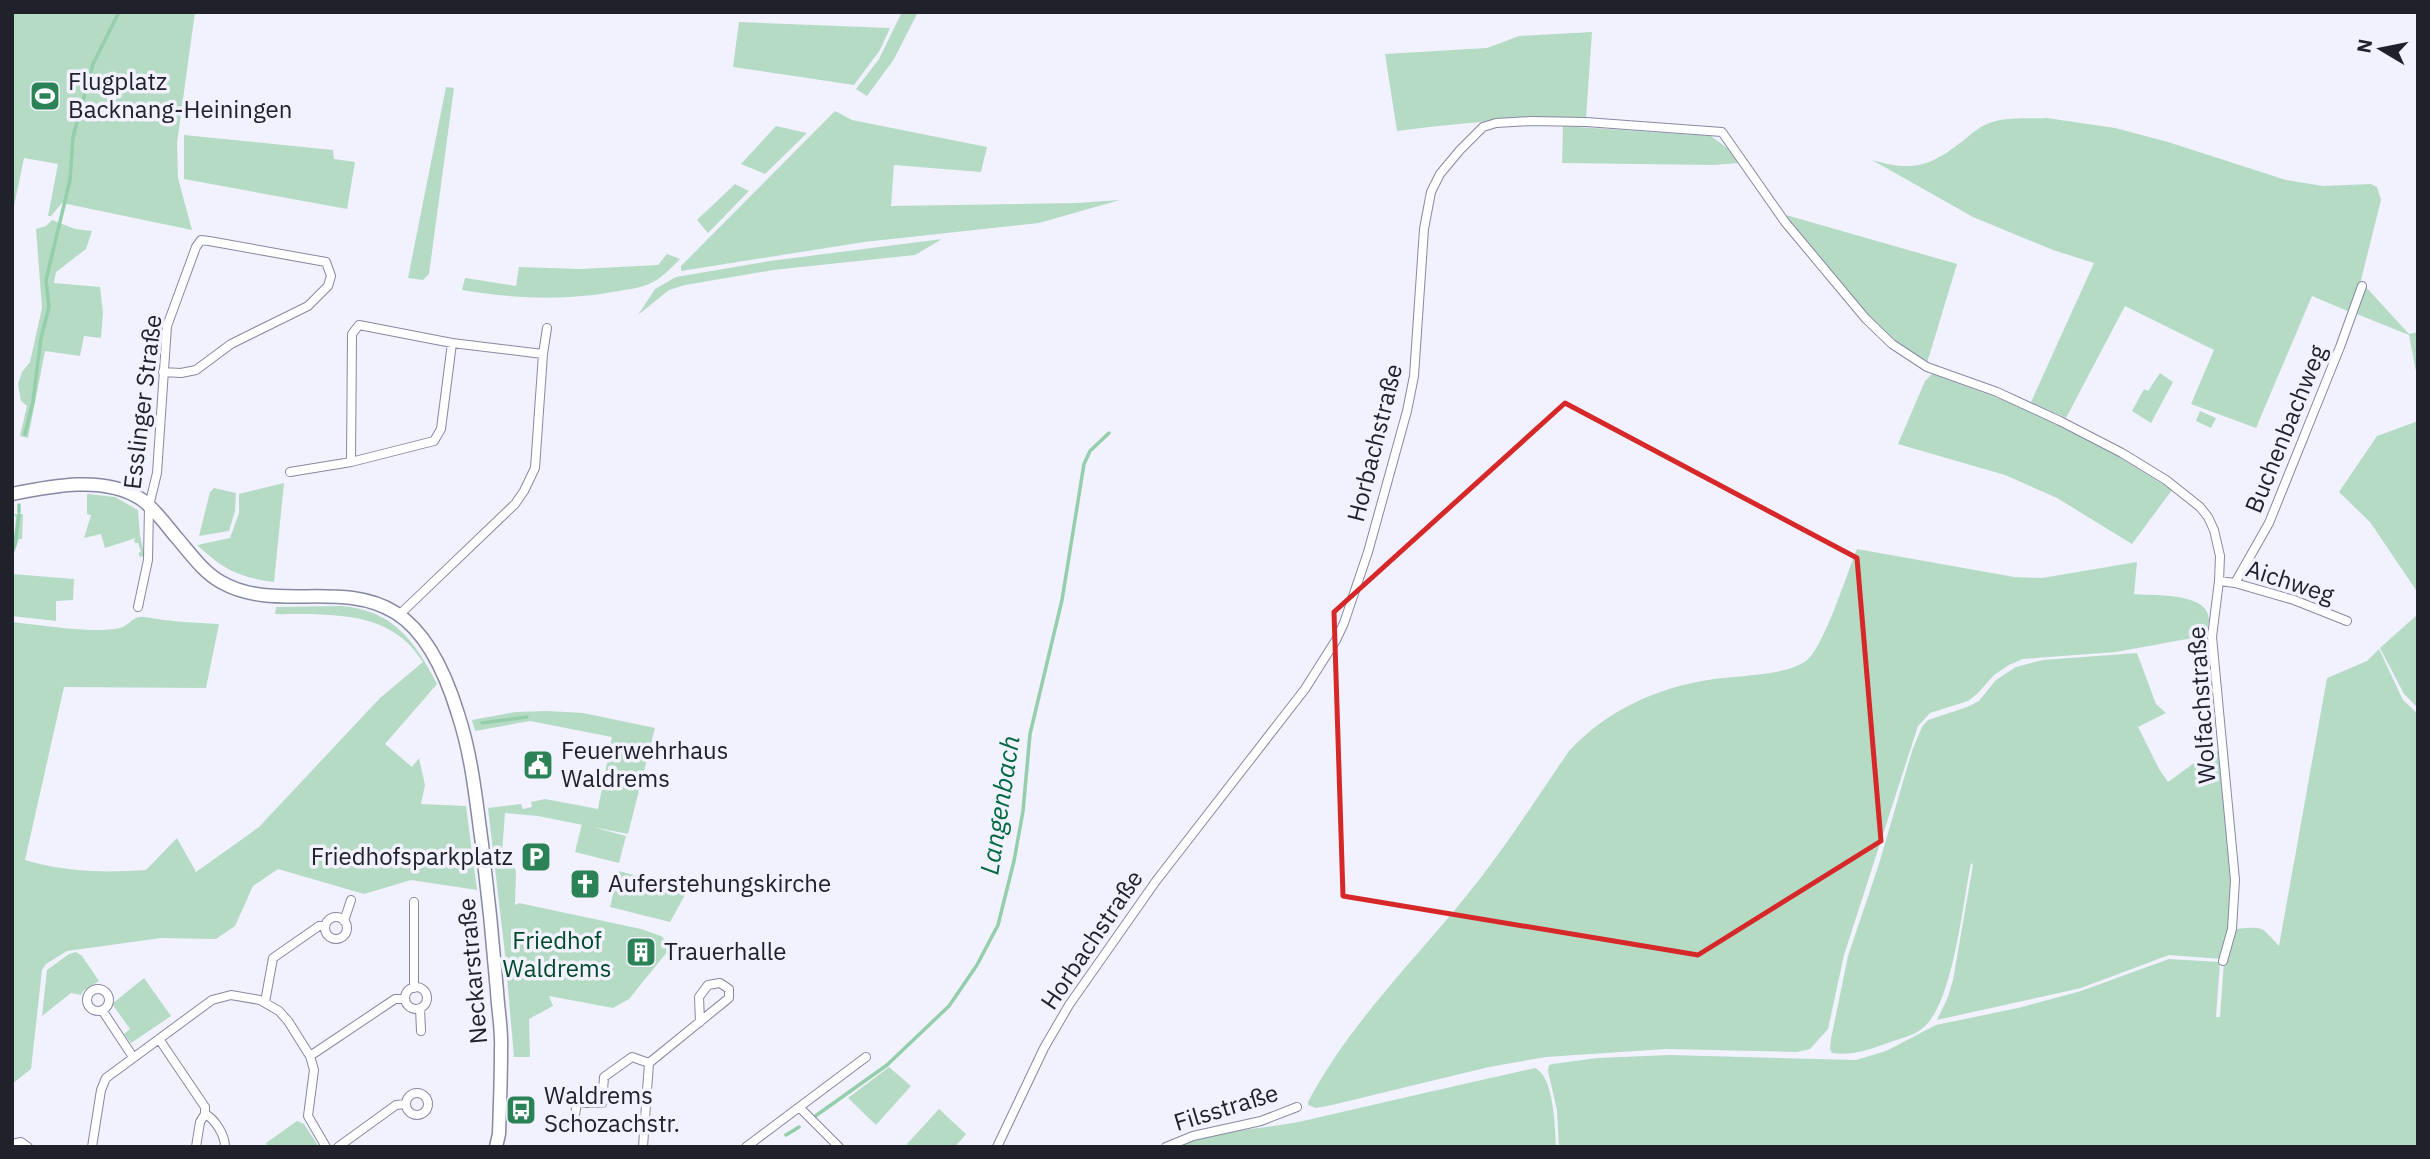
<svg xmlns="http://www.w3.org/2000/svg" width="2430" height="1159" font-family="'IBM Plex Sans',sans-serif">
	<rect width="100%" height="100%" fill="#f1f2fe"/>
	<!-- green -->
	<path fill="#b6dbc4" d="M12,12H195L177,143L178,178L192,230L62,203L51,216H48L58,164L24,158L12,216Z
		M902,12H918L894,59L867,96L856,89L879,59Z
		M739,22L890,28L880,50L854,85L733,67Z
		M1592,32L1586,118C1522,117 1460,123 1397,131L1385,54L1487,48L1519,36Z
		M446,87L454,88L429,274L423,280L408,278Z
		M835,111L852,120L987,147L981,172L894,165L891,206L1076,203L1120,200L1039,223L864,242L681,271V266Z
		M2047,118L2115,128L2168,142L2286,180L2323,186L2371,184L2377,187L2381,200L2360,284L2350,312L2312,296L2256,428L2191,404L2214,350L2125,306L2066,418L2031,402L2094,263L2053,250L1973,217L1872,160C1911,171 1928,168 1960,143C1968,137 1977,128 1987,124C2005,116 2028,119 2047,118Z
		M776,126L807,133L765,174L741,164Z
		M1563,126L1711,136L1727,148L1738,163L1714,165L1562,163Z
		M184,135L333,150L334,159L355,162L347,209L184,179Z
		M735,184L749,191L708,233L697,220Z
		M1786,215L1957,264L1927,363C1868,327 1827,269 1786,215Z
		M52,220L75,229L92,231L86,249L56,272L54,283L100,287L103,313L101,338L84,336L80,356L45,351L28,438L20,436L27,406L21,401L18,384L22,372L30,362L42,308L36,229L46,226Z
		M942,239L915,255L773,270L685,285L669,290L638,315L655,289L676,277L770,261Z
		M667,254L680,259C671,268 662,278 651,283C641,288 629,289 619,291C565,301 516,299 462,290L465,278L516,286L519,267L580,269L658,265Z
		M2365,286L2409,334L2418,332V382L2409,335L2357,314Z
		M2160,373L2173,382L2151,423L2132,411L2144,389L2148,391Z
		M1932,374L2014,404L2103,447L2172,490L2132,544L2057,498L2005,475L1898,444L1925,381Z
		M2200,411L2216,418L2211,428L2196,421Z
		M2418,421V593L2370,522L2339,492L2377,436Z
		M284,483L274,582C238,577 223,569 197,545L230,538L239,513V494Z
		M214,488L236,493L235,511L229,531L199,536L210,492Z
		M87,494L115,497L138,510L140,536L145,556L140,557L138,553L141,552L138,543H135L134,540L136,538L105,548L101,534L84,538L91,515L87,514Z
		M14,514H23L22,539H19L12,557L16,518Z
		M1857,549L2014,577L2042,578L2137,562L2134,594C2154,596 2209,592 2209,620C2208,629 2206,634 2198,637L2116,652L2023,659L2009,665L1994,675L1977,694L1968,701L1930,713L1918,726L1844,955L1828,1029L1810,1049L1797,1052L1666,1049L1546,1057L1489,1067L1332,1105L1316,1108L1308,1105V1102C1349,1024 1413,962 1467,895C1504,850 1536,799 1569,751C1607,710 1658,687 1714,679C1739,675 1788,676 1807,660C1824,647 1847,573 1857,549Z
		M12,574L74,579L73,600L56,601V621L12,616Z
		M341,606C393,610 415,641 437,684L385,744L412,767L419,758L425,785L421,804L466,806L477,890L411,880L364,894L278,869L253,886L235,926L216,939L161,938L67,951L46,964L42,970L31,1069L12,1084V622C42,625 91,634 120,628C128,626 134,615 144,617C168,621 193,623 219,624L206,688L64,687L25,860C65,872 104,873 146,870L177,838L196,872L259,827L380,698L423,662C417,654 410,644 402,638C367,610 317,615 275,614L276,607Z
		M2418,614V708L2404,694L2380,648Z
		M2379,649L2403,700L2418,714V1147H1559L1557,1110L1548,1071L1549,1065L1553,1064L1597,1058L1670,1055L1856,1060L1886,1051L1936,1025L2018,1008L2081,991L2169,959L2220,962L2216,1017H2220L2224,961L2234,929C2266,927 2259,925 2279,946L2327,678L2367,661Z
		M2137,653L2156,704L2166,713L2138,727L2159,769L2168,782L2212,750L2219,752L2232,880L2231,929L2221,959L2169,955L2081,988L1937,1020L1948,997L1953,980L1973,865L1971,863C1963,902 1953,1002 1924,1027C1915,1036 1897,1039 1885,1044C1869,1050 1849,1056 1832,1053L1830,1049L1831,1039L1848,956L1878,867L1912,751L1922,727L1928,720L1967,707L1979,701L1996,680L2016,667L2043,660Z
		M547,711L583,713L655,728L628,834L538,816L505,813L502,853H509L516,871L515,905L519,903L641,929L661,936L672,946L629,999L613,1008L549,996L553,1006L529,1019L530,1057H514L505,954L488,808L521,804L523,809L532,807L531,802L545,799L598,809L612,737L530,721L475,731L472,720L515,712Z
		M582,824L626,836L619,863L575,852Z
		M619,871L681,888L685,895L670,922L610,907Z
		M76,952L82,956L99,981L83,991L81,995L71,993L42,1016L47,970L69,954Z
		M144,978L171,1016L131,1043L124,1034L130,1029L112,1004Z
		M889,1067L911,1086L876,1125L848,1098Z
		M1535,1068C1554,1076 1555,1128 1556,1147H1177C1217,1129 1261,1130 1303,1121C1381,1103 1458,1085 1535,1068Z
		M939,1109L966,1134L955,1147H910L907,1144Z
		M297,1121L304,1124L319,1147H268L266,1143Z"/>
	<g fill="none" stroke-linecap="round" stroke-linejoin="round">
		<!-- stream -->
		<path stroke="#94ceab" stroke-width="3.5" d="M25,434L33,401L41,338L49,307L46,280L70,180L73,137L93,64L119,12
			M19,512V505
			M12,553L15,545L19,515
			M482,723L527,717
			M814,1117L887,1065L949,1006L977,965L998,925L1014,861L1023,811L1030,734L1062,600L1084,464L1090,451L1109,433
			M786,1135L799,1127"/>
		<!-- street casing -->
		<g stroke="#8788a3" stroke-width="10">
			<path id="street" d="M452,343L441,429L434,441L351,462L352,334L359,325L452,343L543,354
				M290,472L351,462
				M2219,581L2235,583L2294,600L2347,621
				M2235,583L2269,523L2340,347L2362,286
				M138,607L148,560L149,506L157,473L167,326L196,247L201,240L209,241L326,262L331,276L328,286L308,306L231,344L196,370L181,373L163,372
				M399,615L515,504L524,491L535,468L543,354L547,328
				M414,902V988
				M325 928a11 11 0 1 1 22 0a11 11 0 1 1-22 0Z
				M344,921L351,900
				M405 998a11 11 0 1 1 22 0a11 11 0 1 1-22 0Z
				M87 1000a11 11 0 1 1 22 0a11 11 0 1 1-22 0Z
				M265,1002L273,958L319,926H325
				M420,1008L421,1031
				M102,1010L133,1057
				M159,1039L205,1107V1114C215,1119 225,1135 225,1147
				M310,1056L395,999H405
				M406 1104a11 11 0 1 1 22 0a11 11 0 1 1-22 0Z
				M800,1108L839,1147
				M573,1127L577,1103H602L604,1077L632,1057L649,1063
				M12,1144L21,1142L28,1147
				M92,1147L101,1090L106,1078L212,1000L231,995L260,1000L279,1011L288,1021L310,1056L314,1070L308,1116L326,1147
				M196,1147L200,1122L205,1114
				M338,1147L396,1105L406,1104
				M643,1147L649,1063L729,998V989L720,983L708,985L699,997L700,1022
				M746,1147L866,1057
				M997,1147L1044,1048L1069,1005L1156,881L1305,689L1336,640L1344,623L1368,552L1407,411L1414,376L1424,229L1431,192L1440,174L1460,150L1483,127L1496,123L1531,121L1586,122L1722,132L1785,222L1866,319L1892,344L1927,367L1997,392L2060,421L2122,453L2166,480L2200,507L2208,517L2214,530L2220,556L2219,581L2212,637L2235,880L2232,929L2223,961
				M1166,1147L1193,1136L1261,1121L1297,1107"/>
		</g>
		<!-- secondary casing -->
		<g stroke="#8788a3" stroke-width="15">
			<path id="secondary" d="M12,494C51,486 105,475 141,499C155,509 166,525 177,538C190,553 203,572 221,582C275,613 342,579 396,613C429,634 447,678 458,714C472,756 476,801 482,844C488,893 493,942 497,991C498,1010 502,1030 501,1049C501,1077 500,1106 499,1134L496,1147"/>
		</g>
		<!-- street -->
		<use href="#street" stroke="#fff" stroke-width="8"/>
		<!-- secondary -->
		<use href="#secondary" stroke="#fff" stroke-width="12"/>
	</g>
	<!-- marked area -->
	<path fill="none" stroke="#d62828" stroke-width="5" stroke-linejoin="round" d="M1565,403L1857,558L1881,841L1698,955L1343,896L1334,612Z"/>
	<!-- icons -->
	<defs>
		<g id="stadium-square" transform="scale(1.575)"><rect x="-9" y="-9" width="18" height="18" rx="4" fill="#2b8256" stroke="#f1f2fe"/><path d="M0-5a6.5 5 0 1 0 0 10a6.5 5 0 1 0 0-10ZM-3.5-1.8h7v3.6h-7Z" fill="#fff"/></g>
		<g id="civic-square" transform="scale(1.575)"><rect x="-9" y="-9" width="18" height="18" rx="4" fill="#2b8256" stroke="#f1f2fe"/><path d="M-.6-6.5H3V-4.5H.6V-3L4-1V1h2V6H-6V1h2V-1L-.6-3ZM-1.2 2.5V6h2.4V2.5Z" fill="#fff"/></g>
		<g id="parking-square" transform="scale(1.575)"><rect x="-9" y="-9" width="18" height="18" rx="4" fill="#2b8256" stroke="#f1f2fe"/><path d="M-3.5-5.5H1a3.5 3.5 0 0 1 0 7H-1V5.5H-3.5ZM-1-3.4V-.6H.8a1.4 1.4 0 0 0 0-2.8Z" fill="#fff"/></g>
		<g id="church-square" transform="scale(1.575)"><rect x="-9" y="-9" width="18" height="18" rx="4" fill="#2b8256" stroke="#f1f2fe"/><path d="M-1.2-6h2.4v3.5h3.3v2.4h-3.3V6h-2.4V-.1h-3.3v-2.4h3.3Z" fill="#fff"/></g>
		<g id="building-square" transform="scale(1.575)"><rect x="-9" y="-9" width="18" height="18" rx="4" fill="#2b8256" stroke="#f1f2fe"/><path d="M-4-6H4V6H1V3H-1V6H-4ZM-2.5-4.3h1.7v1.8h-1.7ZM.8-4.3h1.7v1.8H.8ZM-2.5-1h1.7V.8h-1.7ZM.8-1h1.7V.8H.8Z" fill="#fff"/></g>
		<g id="bus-square" transform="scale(1.575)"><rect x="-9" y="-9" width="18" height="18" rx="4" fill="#2b8256" stroke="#f1f2fe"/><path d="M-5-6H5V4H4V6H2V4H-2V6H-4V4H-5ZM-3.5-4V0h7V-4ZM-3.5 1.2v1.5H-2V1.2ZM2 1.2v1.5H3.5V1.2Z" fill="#fff"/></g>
	</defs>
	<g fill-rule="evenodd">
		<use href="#stadium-square" x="45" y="96"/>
		<use href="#civic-square" x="538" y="765"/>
		<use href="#parking-square" x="536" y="857"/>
		<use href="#church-square" x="585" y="884"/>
		<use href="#building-square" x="641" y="952"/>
		<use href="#bus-square" x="521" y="1110"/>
	</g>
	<g text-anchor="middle" stroke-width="7" stroke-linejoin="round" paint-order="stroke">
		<!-- poi labels -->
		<g font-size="24" fill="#21212c" stroke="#f1f2fe" text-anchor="start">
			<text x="68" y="90">Flugplatz<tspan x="68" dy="28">Backnang-Heiningen</tspan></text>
			<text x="561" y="759">Feuerwehrhaus<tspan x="561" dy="28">Waldrems</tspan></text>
			<text x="513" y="865" text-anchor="end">Friedhofsparkplatz</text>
			<text x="608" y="892">Auferstehungskirche</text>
			<text x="664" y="960">Trauerhalle</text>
			<text x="544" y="1104">Waldrems<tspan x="544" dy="28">Schozachstr.</tspan></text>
		</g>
		<!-- street labels -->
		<g font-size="24" fill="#21212c" stroke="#f1f2fe">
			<text transform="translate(143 402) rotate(-83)" y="8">Esslinger Straße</text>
			<text transform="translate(2286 429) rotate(-68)" y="8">Buchenbachweg</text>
			<text transform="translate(1375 443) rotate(-76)" y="8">Horbachstraße</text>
			<text transform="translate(2290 582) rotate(18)" y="8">Aichweg</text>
			<text transform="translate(2202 705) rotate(-94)" y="8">Wolfachstraße</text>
			<text transform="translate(1092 940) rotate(-56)" y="8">Horbachstraße</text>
			<text transform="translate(473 971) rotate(-95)" y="8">Neckarstraße</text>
			<text transform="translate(1226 1108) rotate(-17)" y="8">Filsstraße</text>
		</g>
		<!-- park labels -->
		<g font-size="24" fill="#004a2a" stroke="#f1f2fe">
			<text x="557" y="949">Friedhof<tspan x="557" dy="28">Waldrems</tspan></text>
		</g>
		<!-- water labels -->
		<g font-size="26" font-style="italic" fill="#01693f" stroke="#f1f2fe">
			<text transform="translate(1000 805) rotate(-81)" y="9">Langenbach</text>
		</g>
	</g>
	<!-- border -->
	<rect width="2430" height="1159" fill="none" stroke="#21212c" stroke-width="28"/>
	<!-- north arrow -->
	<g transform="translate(2381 49) rotate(280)" stroke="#f1f2fe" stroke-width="5" paint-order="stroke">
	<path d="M0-5L12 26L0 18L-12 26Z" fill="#21212c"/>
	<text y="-10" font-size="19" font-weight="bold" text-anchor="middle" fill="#21212c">N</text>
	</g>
</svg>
